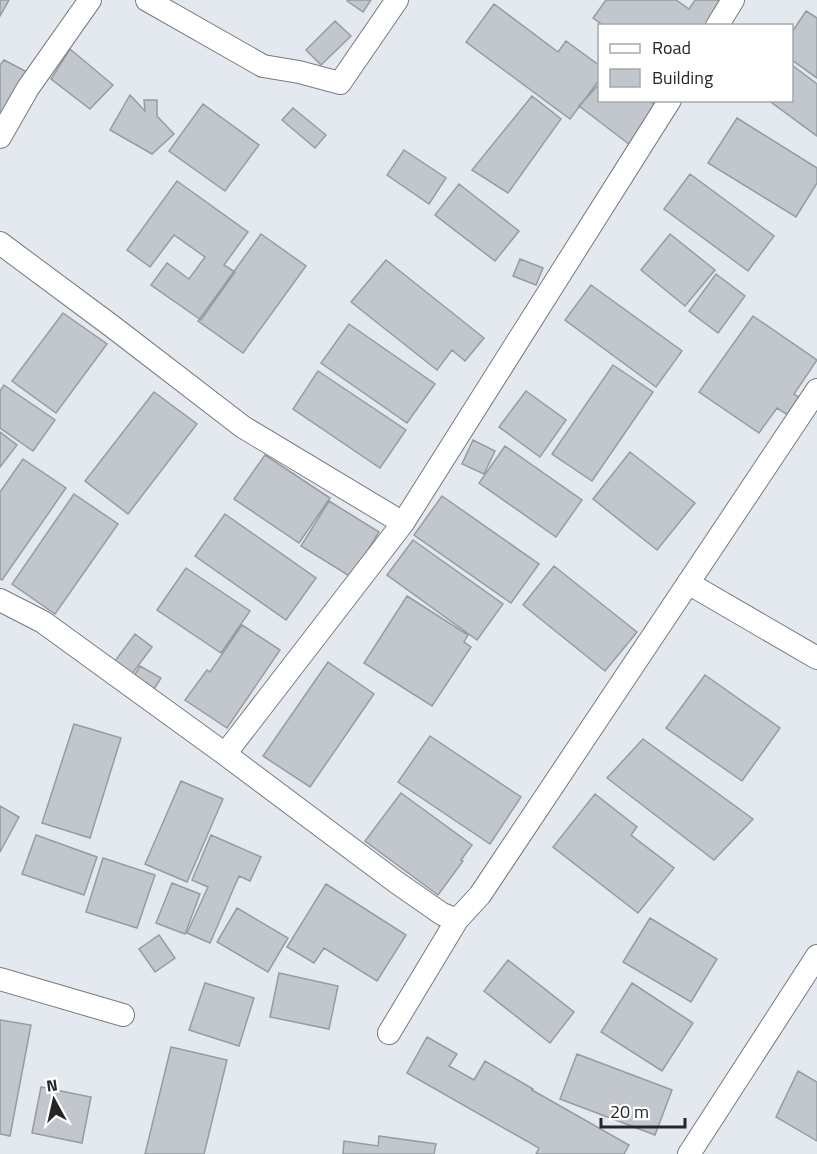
<svg xmlns="http://www.w3.org/2000/svg" width="817" height="1154" font-family="'Titillium Web',sans-serif">
	<rect width="100%" height="100%" fill="#e4e9ef"/>
	<!-- building -->
	<path fill="#c2c7cd" stroke="#969ca1" stroke-width="1.5" d="M0,0H9L0,16Z
		M348,0H371L363,12L347,1Z
		M606,0H676L689,9L695,0H717L722,4L707,26H604L593,18Z
		M494,4L558,52L566,41L600,66V79L570,119L466,42Z
		M806,11L817,18V78L792,60V32Z
		M335,21L351,36L321,65L306,50Z
		M70,49L113,85L90,109L51,79Z
		M4,60L31,74L0,125V65Z
		M792,65L817,84V136L768,100H792Z
		M600,83V100H648L661,109L634,148L579,106Z
		M130,95L145,111L144,100H157V116L174,134L152,154L110,130Z
		M532,96L561,119L508,193L472,170Z
		M203,104L259,145L225,191L169,151Z
		M293,108L326,135L315,148L282,120Z
		M737,118L817,168V183L796,217L708,163Z
		M404,150L446,178L429,204L387,175Z
		M690,174L774,236L748,271L664,209Z
		M177,181L248,232L224,265L235,272L201,320L151,285L167,263L189,279L205,257L174,235L150,267L127,250Z
		M459,184L519,231L495,261L435,215Z
		M261,234L306,266L243,353L198,321Z
		M670,234L715,270L685,306L641,270Z
		M520,259L543,268L536,285L513,276Z
		M386,260L484,338L465,361L452,350L437,370L351,302Z
		M716,274L745,296L718,333L689,311Z
		M591,285L682,351L656,387L565,320Z
		M63,313L107,344L56,413L12,381Z
		M753,316L817,360L794,394L803,400L791,417L777,408L759,433L699,392Z
		M349,324L435,384L407,423L321,363Z
		M613,365L653,392L592,481L552,454Z
		M318,371L406,430L380,468L293,409Z
		M4,385L55,420L33,451L0,428V391Z
		M526,391L566,420L540,457L499,427Z
		M154,392L197,424L128,514L85,481Z
		M0,432L17,445L0,467Z
		M473,440L495,451L484,474L462,464Z
		M505,446L582,500L556,537L479,483Z
		M630,452L695,503L657,550L593,499Z
		M265,455L330,498L299,543L234,499Z
		M23,459L66,488L2,580L0,579V492Z
		M74,494L118,524L55,614L12,584Z
		M442,496L539,564L511,603L414,535Z
		M329,501L379,532L351,577L301,546Z
		M225,514L316,578L286,620L195,556Z
		M413,540L503,604L477,640L387,575Z
		M554,566L637,632L605,671L523,605Z
		M186,568L250,611L221,653L157,610Z
		M407,596L468,635L464,642L471,647L432,706L364,663Z
		M242,625L280,650L227,728L185,700L207,670L210,672Z
		M135,634L152,647L129,678L112,665Z
		M328,662L374,694L310,787L263,756Z
		M140,666L161,678L151,694L131,681Z
		M705,675L780,728L742,781L666,728Z
		M74,724L121,738L90,838L42,823Z
		M430,736L521,797L490,844L398,782Z
		M643,739L753,819L714,860L607,778Z
		M181,781L223,799L187,882L145,864Z
		M401,793L472,845L461,860L463,861L438,895L365,841Z
		M595,794L637,827L631,835L674,868L638,913L553,847Z
		M0,806L19,817L0,852Z
		M36,835L97,857L84,895L22,874Z
		M211,835L261,857L250,881L239,876L210,943L187,933L208,887L192,880Z
		M103,858L155,875L137,928L86,912Z
		M172,883L200,894L185,934L156,923Z
		M326,884L406,935L377,981L324,948L314,963L287,947Z
		M237,908L288,938L268,972L217,942Z
		M650,918L717,959L691,1002L623,962Z
		M159,935L175,958L155,972L139,949Z
		M508,960L574,1012L550,1043L484,991Z
		M279,973L338,986L329,1029L270,1017Z
		M205,983L254,998L239,1046L189,1030Z
		M632,983L693,1023L662,1071L601,1032Z
		M0,1020L31,1025L10,1136L0,1134Z
		M427,1037L457,1054L449,1066L474,1080L485,1061L533,1089L532,1090L629,1145L624,1154H536L539,1148L407,1073Z
		M171,1047L227,1060L204,1154H145Z
		M577,1054L672,1090L655,1135L560,1099Z
		M798,1071L817,1082V1141L776,1117Z
		M41,1087L91,1097L82,1143L32,1133Z
		M379,1136L436,1144L434,1154H343L344,1141L378,1146Z"/>
	<g fill="none" stroke-linecap="round" stroke-linejoin="round">
		<!-- minor casing -->
		<g stroke="#767b80" stroke-width="24">
			<path id="minor" d="M147,0L263,66L299,72L340,83L397,0
				M717,26L733,0
				M0,137L28,88L90,0
				M0,243L113,327L243,427L403,523
				M688,583L817,658
				M0,600L43,622L225,754L396,882L442,914L457,920
				M225,754L403,523L670,100
				M0,979L123,1015
				M389,1033L457,920L480,895L817,390
				M689,1154L817,956"/>
		</g>
		<!-- minor -->
		<use href="#minor" stroke="#fff" stroke-width="22"/>
	</g>
	<!-- legend -->
	<rect x="598" y="24" width="195" height="78" fill="#ffffff" stroke="#a7a8a9" stroke-width="1.5"/>
	<rect x="610" y="44" width="30" height="9" fill="#ffffff" stroke="#a7a8a9" stroke-width="1.5"/>
	<text x="652" y="54" font-size="18" fill="#242628">Road</text>
	<rect x="610" y="69" width="30" height="18" fill="#c2c7cd" stroke="#a7a8a9" stroke-width="1.5"/>
	<text x="652" y="84" font-size="18" fill="#242628">Building</text>
	<!-- north arrow -->
	<g transform="translate(54 1100) rotate(352)" stroke="#ffffff" stroke-width="4.5" paint-order="stroke">
	<path d="M0-4.5L10 22L0 15L-10 22Z" fill="#242628"/>
	<text y="-9" font-size="16" font-weight="bold" text-anchor="middle" fill="#242628">N</text>
	</g>
	<!-- scale -->
	<path d="M601 1118v9h84v-9" fill="none" stroke="#242628" stroke-width="3"/>
	<text x="610" y="1118" font-size="18" fill="#242628" stroke="#ffffff" stroke-width="4.5" paint-order="stroke">20 m</text>
</svg>
